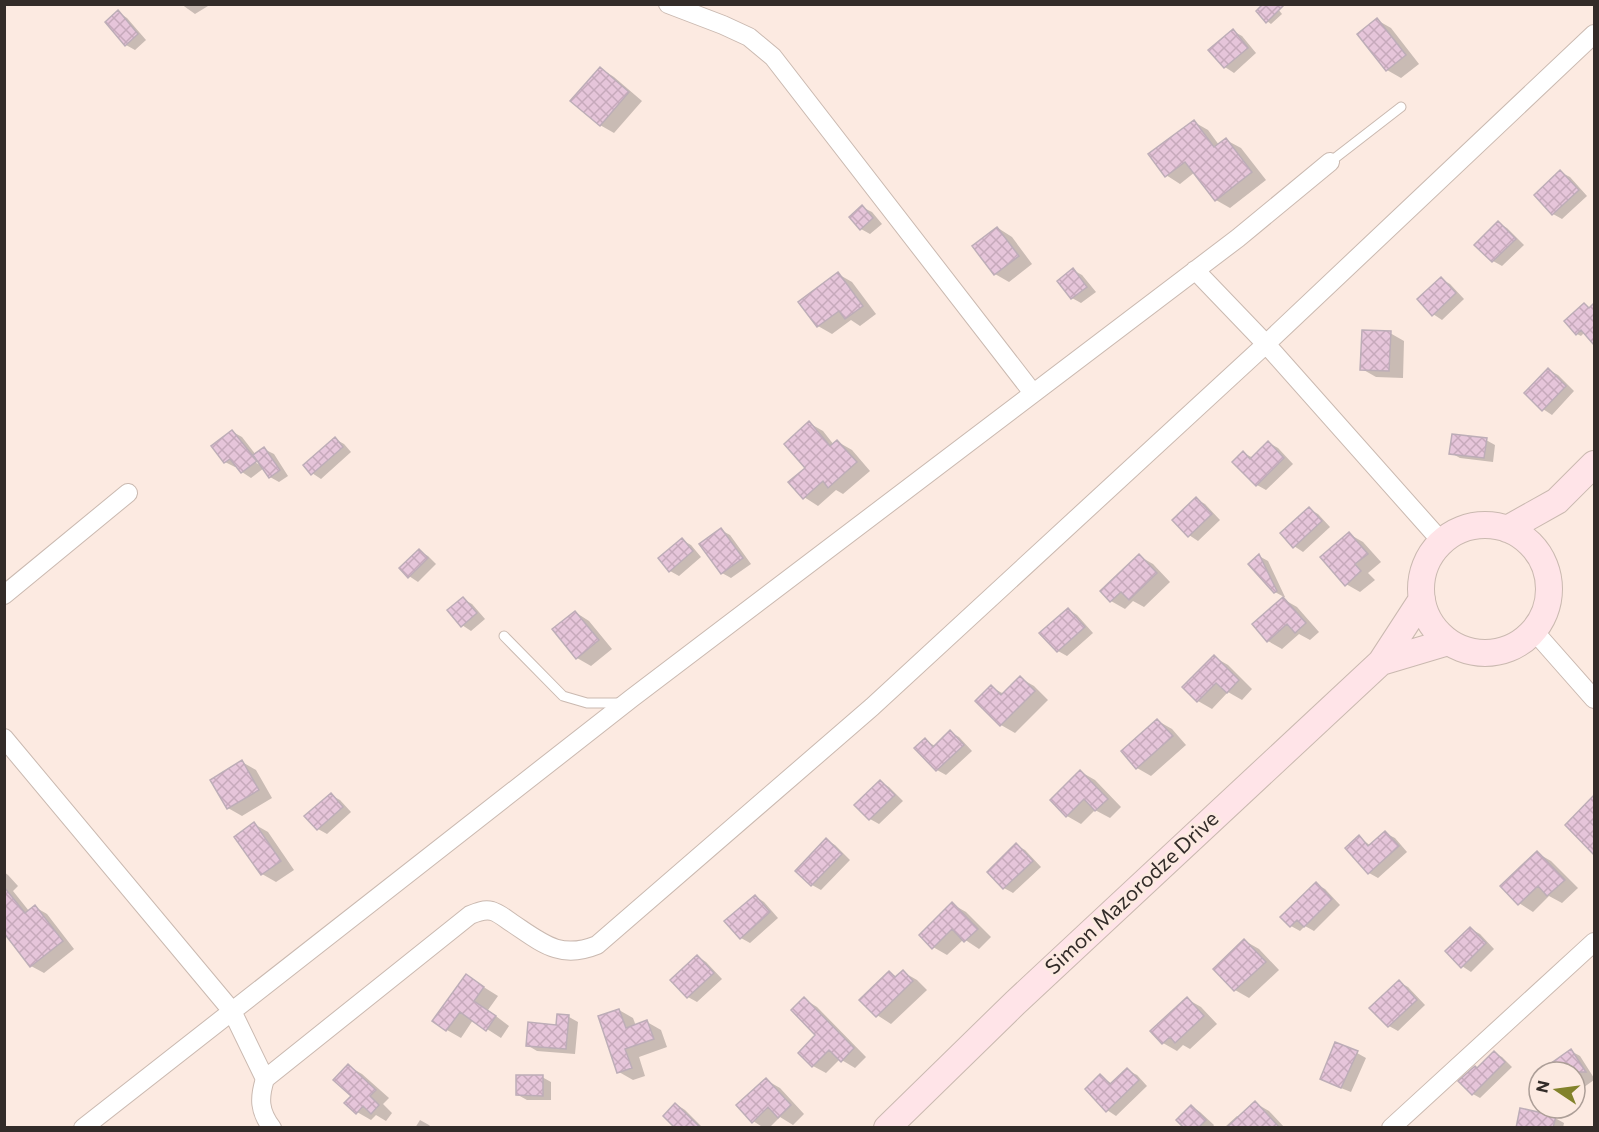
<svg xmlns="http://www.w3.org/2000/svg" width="1599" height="1132" font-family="Commissioner,sans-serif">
	<defs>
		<pattern id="building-cross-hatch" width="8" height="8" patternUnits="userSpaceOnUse" patternTransform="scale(1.5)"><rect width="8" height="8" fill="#e6c5da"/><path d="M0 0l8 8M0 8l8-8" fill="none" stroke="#c6a9bb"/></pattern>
	</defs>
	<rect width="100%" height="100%" fill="#fceae1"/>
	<!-- shadow -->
	<path fill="#0003" fill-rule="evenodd" d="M181,4H207L208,6L195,14Z
		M1274,4L1282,14L1271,24L1267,21Z
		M118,12L127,18L146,40L135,50L126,45Z
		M1377,20L1391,28L1419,64L1401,78L1387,70Z
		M1233,31L1242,36L1256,53L1234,73L1225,67Z
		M600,68L614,77L642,101L614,133L600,125Z
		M1194,122L1208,130L1219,145L1226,140L1241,148L1266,180L1230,208L1216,200L1195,172L1180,184L1166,175Z
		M1560,172L1570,177L1587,196L1562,219L1553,214Z
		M862,207L872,212L882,224L870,234L861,229Z
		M1498,223L1507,228L1524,245L1502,266L1493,261L1476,245Z
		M998,228L1012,237L1032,264L1009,282L995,274Z
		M1073,270L1082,275L1096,292L1081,303L1072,298L1059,281Z
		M838,274L852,282L876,314L860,326L851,320L832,334L818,326Z
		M1441,279L1450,284L1464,299L1442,320L1433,314Z
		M1584,305L1590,309L1594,305V342L1585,332L1581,336L1577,334Z
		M1390,333L1404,341L1403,378L1376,377L1362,369Z
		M1549,370L1558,375L1574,391L1552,415L1543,409Z
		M809,423L823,431L834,445L838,442L852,450L870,471L843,494L836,490L818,506L804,497Z
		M233,432L242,437L256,455L264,449L274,454L288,476L279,482L270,477L264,468L251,478L242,472L237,466L235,467L225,462L213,446ZM251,456L260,461V465L249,459Z
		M335,439L344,444L351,452L321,479L312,473Z
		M1486,440L1495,445L1493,462L1460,458L1451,453Z
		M1269,443L1278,448L1293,464L1266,490L1257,485L1244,453L1253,458Z
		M1196,499L1205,504L1220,520L1198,541L1189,535Z
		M1309,509L1318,514L1330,527L1303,552L1294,546Z
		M721,530L730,535L751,564L731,578L722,573L702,544Z
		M1349,534L1363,542L1381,562L1368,573L1375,580L1360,592L1346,584Z
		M682,540L691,545L701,557L679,576L670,571Z
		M419,551L428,556L436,564L418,582L409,576Z
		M1139,556L1153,564L1170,582L1144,607L1133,601L1125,609L1111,601Z
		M1259,556L1268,561L1285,597H1284L1275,592Z
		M463,599L472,604L485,619L471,631L462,625Z
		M1283,599L1297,607L1319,632L1310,640L1299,634L1282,649L1268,641Z
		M1068,609L1077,615L1093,633L1067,656L1058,651Z
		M575,612L589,621L612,649L591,666L577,658Z
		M1214,657L1228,665L1252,689L1242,700L1228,692L1212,709L1198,701Z
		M1020,678L1034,686L1048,700L1015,733L1001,725L991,687L1004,694Z
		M1158,721L1172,729L1186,745L1151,776L1137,768Z
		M950,732L959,737L972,751L946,775L937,770L916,748L925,740L935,746Z
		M242,762L256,770L272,798L242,816L228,808Z
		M1081,772L1095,780L1121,807L1110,818L1095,810L1081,824L1067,816Z
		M880,782L889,787L903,801L879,824L870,819L856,805Z
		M331,795L340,800L351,812L327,834L318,829Z
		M1594,798V852L1567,825Z
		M254,824L268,832L294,870L276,882L262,874Z
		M1385,833L1395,838L1407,852L1378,878L1369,873L1359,837L1371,846Z
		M826,840L835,845L850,860L821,890L812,885L797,871Z
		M1016,845L1025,850L1041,867L1013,893L1004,888L989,872Z
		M1537,853L1551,861L1578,888L1562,903L1549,896L1533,912L1519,903Z
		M4,872L8,875L18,886L13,891L29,911L35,907L47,914L74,949L44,973L31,966L4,931Z
		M1316,884L1325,889L1340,905L1314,931L1305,926L1300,931L1291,926Z
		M755,896L764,902L778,918L750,943L741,938Z
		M952,904L966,912L991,937L979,949L964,939L947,955L933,947Z
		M1471,929L1480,934L1494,949L1471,972L1462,966Z
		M1245,941L1259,949L1279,970L1249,998L1235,990L1215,969Z
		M697,956L706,962L722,979L697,1002L688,997Z
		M903,972L917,980L927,990L891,1024L877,1015L889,973L897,977Z
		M466,976L498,996L488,1010L509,1026L501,1038L473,1020L461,1038L447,1030Z
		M1399,982L1408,987L1425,1005L1398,1031L1389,1026Z
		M804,999L817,1007L866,1057L855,1068L840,1059L826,1073L813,1066L817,1035Z
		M1187,999L1201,1007L1217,1024L1190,1049L1183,1045L1177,1051L1163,1043Z
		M619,1010L633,1018L636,1026L647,1022L661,1030L667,1047L639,1057L645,1076L633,1080L619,1072Z
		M569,1017L578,1022L575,1054L537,1051L527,1045Z
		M1571,1051L1580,1056L1594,1078V1080L1577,1092L1575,1091V1072H1558Z
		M1357,1053L1366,1058L1351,1092L1331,1084Z
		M1494,1053L1502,1057L1512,1067L1480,1098L1473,1094L1478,1069Z
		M348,1066L362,1074L389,1098L383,1104L392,1113L386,1121L376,1115L371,1120L357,1112Z
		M1127,1070L1137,1075L1147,1086L1116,1116L1107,1110L1100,1076L1112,1084Z
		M542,1077L551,1082V1100H527L518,1095Z
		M766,1080L780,1088L804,1114L793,1125L780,1117L769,1128H764L753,1121Z
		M1255,1103L1269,1111L1285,1128H1227L1226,1126L1237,1116L1239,1117Z
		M676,1104L685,1110L703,1128H678Z
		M1191,1106L1200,1112L1214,1125L1212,1128H1186Z
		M1555,1118L1564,1123L1563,1128H1522Z
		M420,1120L429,1125L432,1128H415Z"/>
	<!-- building -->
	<path fill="url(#building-cross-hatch)" stroke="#bdadb7" stroke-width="1.5" d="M1263,4H1285L1266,23L1256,11Z
		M118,10L138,34L125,46L105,22Z
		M1377,18L1406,55L1386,71L1357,34Z
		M1233,29L1248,48L1224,68L1208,50Z
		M600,67L629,92L600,126L570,101Z
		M1194,120L1214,147L1226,138L1252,172L1215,201L1185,162L1165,177L1148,154Z
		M1560,170L1579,190L1552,215L1534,195Z
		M862,205L873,218L860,230L849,217Z
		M1498,221L1516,239L1492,262L1474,245Z
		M997,227L1019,256L994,275L972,246Z
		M1073,268L1087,287L1071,299L1057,281Z
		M838,272L863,306L845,319L839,311L817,327L798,302Z
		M1441,277L1456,293L1432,316L1417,299Z
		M1584,303L1589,308L1594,303V345L1581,330L1576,335L1564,321Z
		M1362,330L1391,331L1389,371L1360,370Z
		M1548,368L1566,386L1542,411L1524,393Z
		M809,421L830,446L837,440L857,462L828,488L823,481L803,499L788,482L805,468L784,444Z
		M232,430L257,461L241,473L230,459L224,463L211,446Z
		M1452,434L1487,438L1484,458L1449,454Z
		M335,437L343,447L311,475L303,465Z
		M1268,441L1284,458L1256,486L1232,462L1243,451L1250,459Z
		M264,447L280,470L269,478L253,455Z
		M1196,497L1212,514L1188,537L1172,520Z
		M1309,507L1322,521L1293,548L1280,533Z
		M721,528L743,558L721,574L699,544Z
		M1349,532L1368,554L1355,564L1361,571L1345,586L1320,557Z
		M682,538L693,551L669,572L658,558Z
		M419,549L428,558L408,578L399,568Z
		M1139,554L1157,573L1129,600L1121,592L1110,602L1100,591Z
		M1259,554L1277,591L1274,593L1248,564Z
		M463,597L477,613L461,627L447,610Z
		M1283,597L1306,623L1295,633L1287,624L1267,642L1252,624Z
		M1068,608L1085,627L1057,652L1039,633Z
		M575,611L599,640L576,659L552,629Z
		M1214,655L1239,680L1227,693L1216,683L1197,702L1182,687Z
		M1020,676L1035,691L1000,726L975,701L991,685L1001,695Z
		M1157,719L1173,736L1136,769L1121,751Z
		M950,730L964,745L936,771L914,748L925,738L933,747Z
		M242,760L259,790L227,809L210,780Z
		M1080,770L1108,799L1095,811L1084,799L1066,817L1050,800Z
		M880,780L895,795L869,820L854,805Z
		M331,793L343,807L317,830L304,816Z
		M1594,795V855L1565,825Z
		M254,822L281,861L261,875L234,837Z
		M1385,831L1399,846L1368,874L1345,848L1359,835L1368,846Z
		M826,838L842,854L811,886L795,871Z
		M1016,843L1033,861L1003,889L987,872Z
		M1537,851L1565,880L1547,896L1538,886L1518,905L1500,886Z
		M1316,882L1332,899L1304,927L1297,920L1290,927L1280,917Z
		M4,887L25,913L35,905L63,941L30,967L4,933Z
		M755,895L770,912L740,939L724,921Z
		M952,902L978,929L964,942L952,929L932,949L919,935Z
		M1470,927L1486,943L1461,968L1445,951Z
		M1244,939L1266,962L1234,991L1213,969Z
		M697,955L714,973L687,998L670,980Z
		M903,970L913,981L876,1017L859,1000L889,971L895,977Z
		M466,974L484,987L474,1001L496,1016L486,1031L460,1012L446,1031L432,1021Z
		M1399,980L1417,1000L1388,1027L1369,1008Z
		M804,997L854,1048L841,1062L829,1050L812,1067L798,1053L815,1035L791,1010Z
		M1187,997L1204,1016L1175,1043L1170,1037L1162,1044L1150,1031Z
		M619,1009L626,1028L647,1020L654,1039L625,1049L632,1068L617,1073L598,1016Z
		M557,1014L569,1015L566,1049L526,1046L528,1022L556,1025Z
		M1335,1042L1358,1051L1341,1088L1320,1079Z
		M1571,1049L1586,1072H1556L1550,1064Z
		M1494,1051L1505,1062L1472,1095L1458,1081L1475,1066L1477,1068Z
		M348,1064L376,1090L370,1096L379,1105L371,1114L363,1106L356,1114L344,1103L351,1096L333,1080Z
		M1127,1068L1139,1080L1106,1112L1085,1089L1100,1074L1110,1084Z
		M516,1075H543V1096L516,1095Z
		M766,1078L791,1105L778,1118L768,1107L752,1123L736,1105Z
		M1255,1101L1280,1128H1226Z
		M675,1103L701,1128H675L663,1116Z
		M1191,1105L1206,1120L1198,1128H1184L1176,1120Z
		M1520,1108L1556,1116L1553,1128H1516Z"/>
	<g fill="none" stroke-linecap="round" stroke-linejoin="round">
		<!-- lane casing -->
		<g stroke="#cab9b0" stroke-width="11">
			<path id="lane" d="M1330,162L1401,107
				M504,636L563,696L587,703H619"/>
		</g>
		<!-- street casing -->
		<g stroke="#cab9b0" stroke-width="20">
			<path id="street" d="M668,4L723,25L749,37L773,57L1033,393
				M1195,270L1266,344L1442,542
				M4,595L128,493
				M1534,631L1594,699
				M4,738L232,1011L265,1079
				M83,1128L632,698L1238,238L1330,162
				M272,1128C259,1111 259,1098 265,1079L470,915C477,912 484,909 492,911C499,913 506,919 512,923C542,943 560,960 597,945L872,707L1266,344L1594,34
				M1391,1128L1594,942"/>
		</g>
		<!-- secondary casing -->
		<g stroke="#cab9b0" stroke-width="28">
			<path id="secondary" d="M1421 589a64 64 0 1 1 128 0a64 64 0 1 1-128 0Z
				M1507,529L1557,501L1594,464
				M1381,662L1448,642
				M887,1128L1015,1003L1381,662L1422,599"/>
		</g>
		<!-- lane -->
		<use href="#lane" stroke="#fff" stroke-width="9"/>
		<!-- street -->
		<use href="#street" stroke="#fff" stroke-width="18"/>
		<!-- secondary -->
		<use href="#secondary" stroke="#ffe4e8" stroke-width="26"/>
	</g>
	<g text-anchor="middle" stroke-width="6" stroke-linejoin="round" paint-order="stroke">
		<!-- street labels -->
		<g font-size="21" fill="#332c29" stroke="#fceae1">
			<text transform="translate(1132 893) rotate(-43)" y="7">Simon Mazorodze Drive</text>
		</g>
	</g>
	<!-- border -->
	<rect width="1599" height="1132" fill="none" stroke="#332c29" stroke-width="12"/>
	<!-- north arrow -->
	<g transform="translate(1557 1090) rotate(283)"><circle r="28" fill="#fceae1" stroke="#ac9e97" stroke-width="1.5"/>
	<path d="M0-4.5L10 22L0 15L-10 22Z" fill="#82822b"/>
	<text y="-9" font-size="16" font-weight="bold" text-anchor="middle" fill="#332c29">N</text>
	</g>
</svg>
